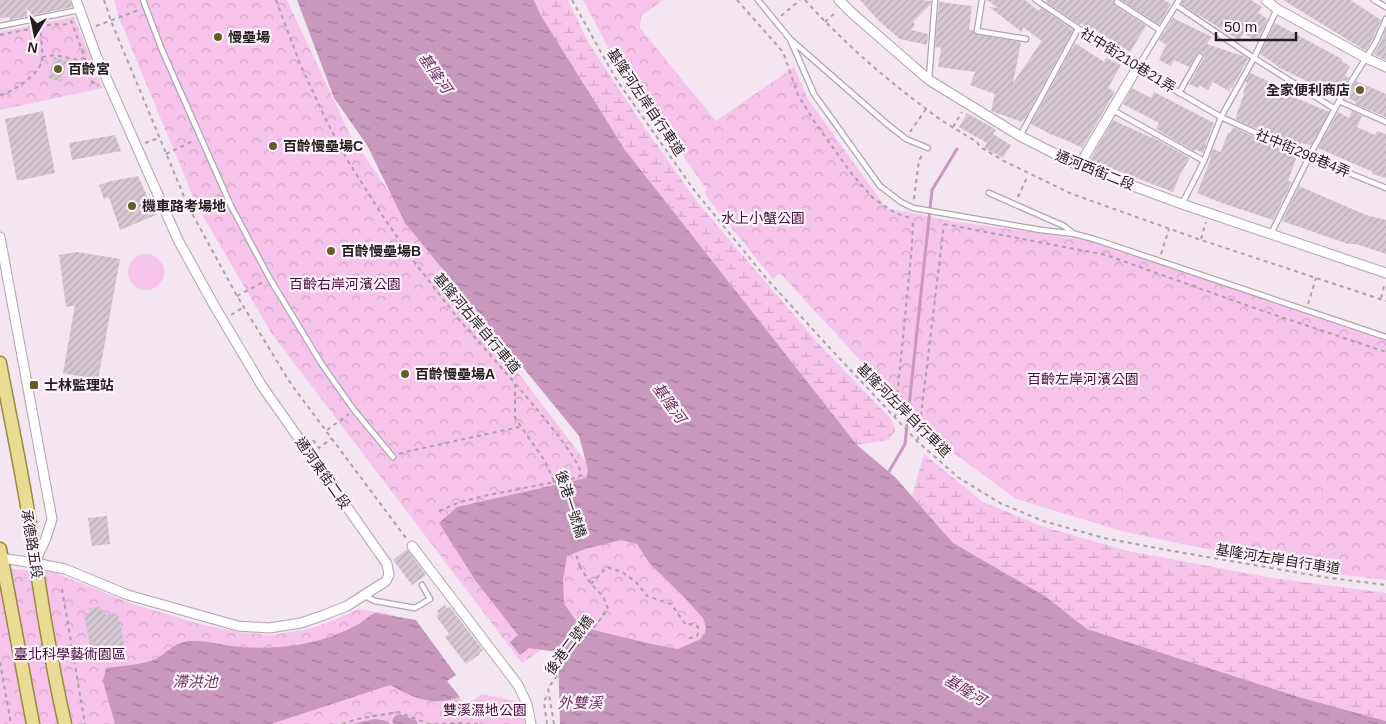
<svg xmlns="http://www.w3.org/2000/svg" width="1386" height="724" font-family="Arial,'Noto Sans TC',sans-serif">
	<defs>
		<pattern id="forest-crowns" width="20" height="18" patternUnits="userSpaceOnUse" patternTransform="scale(1.25)"><rect width="20" height="18" fill="#f6c3eb"/><path d="M2 6a3 3 0 1 1 6 0M12 15a3 3 0 1 1 6 0" fill="none" stroke="#d3a7c9"/></pattern>
		<pattern id="wetland-marsh" width="20" height="14" patternUnits="userSpaceOnUse" patternTransform="scale(1.25)"><rect width="20" height="14" fill="#f6c3eb"/><path d="M1 5h8M5 5V1M11 12h8M15 12V8" fill="none" stroke="#d3a7c9"/></pattern>
		<pattern id="water-ripples" width="26" height="14" patternUnits="userSpaceOnUse" patternTransform="scale(1.25)"><rect width="26" height="14" fill="#c998be"/><path d="M2 4q2-2 4 0t4 0M15 11q2-2 4 0t4 0" fill="none" stroke="#a37b9a"/></pattern>
		<pattern id="building-hatch" width="6" height="6" patternUnits="userSpaceOnUse" patternTransform="scale(1.25)"><rect width="6" height="6" fill="#d5c8d2"/><path d="M-1 1l2-2M0 6l6-6M5 7l2-2" fill="none" stroke="#b7abb4"/></pattern>
	</defs>
	<rect width="100%" height="100%" fill="#f3e6f0"/>
	<!-- green -->
	<path fill="#f6c3eb" d="M128 272a18 18 0 1 1 36 0a18 18 0 1 1-36 0Z"/>
	<!-- forest -->
	<path fill="url(#forest-crowns)" d="M114,0H287L350,135L473,314L713,628L696,644L674,655L556,640L522,663L272,334L197,206L119,18Z
		M583,0H663L641,16L640,28L716,121L794,67L808,99L886,208L951,221L1095,241L1386,338V580L1325,573L1125,532L1016,499L928,434L780,273L773,279L705,195L706,194L704,192L707,190L609,49Z
		M74,17L103,88L0,110V32Z
		M0,568L53,572L133,604L200,624L239,632L270,635L304,630L327,623L359,609L394,615L464,704H467L482,694L521,702L526,724H0Z"/>
	<!-- wetland -->
	<path fill="url(#wetland-marsh)" d="M534,0H568L588,42L644,127L698,203L818,343L892,420L896,430L888,440L857,445L625,150L540,14Z
		M924,454L983,502L1044,527L1128,551L1267,577L1386,593V721L1299,697L1087,629L1045,596L953,543L912,496Z"/>
	<!-- water -->
	<path fill="url(#water-ripples)" fill-rule="evenodd" d="M297,0H534L540,14L625,150L857,445L895,477L953,543L1045,596L1087,629L1299,697L1386,721V724H560L558,652L529,648L520,655L510,642L518,635L475,580L439,523L457,507L586,478L588,470L579,436L405,223L367,145L334,98ZM621,540L637,544L650,564L682,595L703,618L706,627L705,633L701,639L678,649L656,645L581,627L564,604L563,580L567,556L585,549Z
		M375,613L416,620L456,675L447,681L460,697C432,707 414,698 390,685L271,724H115L103,681L106,668C120,666 138,665 151,661C166,656 172,642 191,641C208,640 224,646 241,647C281,650 323,644 359,624C364,620 369,616 375,613Z
		M400,714L417,721V724H394L392,721L395,716Z
		M375,719L387,721L390,724H353Z"/>
	<g fill="none" stroke-linecap="round" stroke-linejoin="round">
		<!-- stream -->
		<path stroke="#c998be" stroke-width="3" d="M887,475L905,444L932,190L957,149"/>
	</g>
	<!-- building -->
	<path fill="url(#building-hatch)" d="M0,0H70L72,7L10,20L9,17L0,18Z
		M860,0H919L931,1V4L913,22L915,24L911,30L928,34L927,45L900,39L879,21Z
		M987,0H1025L1039,11L1041,8L1073,30L1024,120L1022,119V122L991,111L995,94L970,85L975,72L938,67L941,48L935,47L939,2L972,6L969,30H973L975,34L1021,42L1013,83L1039,45H1040L1039,44L1042,41L1023,27L1022,32L989,7L998,8Z
		M1047,0H1114L1113,3L1115,5L1146,26L1130,52L1097,31L1095,33L1081,23L1080,25L1046,2Z
		M1121,0H1164L1171,4L1159,25Z
		M1183,0H1251L1262,7L1258,13L1268,19L1257,42L1244,33L1239,40L1181,4Z
		M1283,0H1350L1381,20L1372,40L1366,51Z
		M1173,18L1212,37L1207,44L1243,56L1248,59L1232,88L1231,87L1229,91L1213,82L1208,90L1199,85L1198,88L1189,84L1204,58V54L1202,52L1197,54L1189,67L1174,60L1171,66L1159,60L1166,45L1159,40Z
		M1275,23L1342,59L1341,61L1350,66L1345,76L1349,78L1337,96L1278,67V66L1260,54Z
		M1386,29V60L1373,54L1380,44Z
		M1075,43L1104,62L1106,58L1121,65L1108,88L1115,92L1082,148L1068,141L1050,134L1031,124Z
		M54,57L67,61L61,82L48,78Z
		M1250,73L1270,82L1268,86L1329,112L1311,145L1301,143L1299,148L1235,119L1244,94L1243,93L1247,83L1245,82Z
		M1356,81L1386,94V117L1355,104L1356,102L1346,97Z
		M1132,88L1151,98L1154,92L1214,123L1205,145H1206L1203,153L1195,149L1194,151L1156,129L1159,123L1123,104Z
		M43,111L55,173L17,181L5,119Z
		M1352,111L1362,116L1357,127L1375,135L1377,131L1386,134V178L1372,174L1373,172L1318,148L1338,112L1349,118Z
		M967,113L996,130L993,134L1011,145L1003,158L984,148L987,143L959,127Z
		M1113,120L1152,138V137L1190,158L1180,175L1173,192L1090,160Z
		M1233,127L1297,156L1288,181L1292,182L1273,220L1222,203L1197,193L1211,158L1210,157L1213,149L1221,152L1228,132L1230,133Z
		M115,135L121,151L72,160L69,143Z
		M138,176L156,215L120,230L109,197L104,199L99,185L107,182Z
		M1299,186L1366,215L1386,220V254L1356,244H1348L1282,221Z
		M77,252L120,259L98,380L63,373L75,305L66,307L59,255Z
		M107,516L110,544L92,546L88,518Z
		M407,549L426,575L412,585L393,560Z
		M445,605L447,608L450,607L483,650L479,653L480,654L466,664L445,637L449,634L436,616L439,614L437,611Z
		M100,607L101,611L104,610L105,615L118,613L125,649L92,655L84,614L90,612L89,608Z"/>
	<g fill="none" stroke-linecap="round" stroke-linejoin="round">
		<!-- service casing -->
		<g stroke="#b0a4ad" stroke-width="7">
			<path id="service" d="M143,0L162,50L231,206L270,279L321,363L354,410L393,457
				M758,0L790,39L814,94L880,186L901,202L913,208L1041,230L1075,234L1094,239L1386,337
				M982,0L977,31L1026,39
				M1036,0L1137,68L1221,117L1309,157L1386,188
				M1374,0L1386,7
				M1117,2L1160,30
				M1176,5L1254,58L1335,109
				M0,26L79,10
				M791,40L887,124L906,139L928,148
				M1137,68L1179,0
				M929,79L935,0
				M1179,93L1200,56
				M1339,101L1386,122
				M1111,109L1204,161
				M1020,136L1078,29
				M989,193L1064,226L1073,233
				M1182,204L1204,161L1221,117L1254,58L1277,9
				M1271,234L1309,157L1339,101L1376,42L1386,19
				M365,596L375,601L415,608L430,599L422,585"/>
		</g>
		<!-- minor casing -->
		<g stroke="#b0a4ad" stroke-width="11">
			<path id="minor" d="M839,0L853,14L929,80L1020,136L1079,166L1182,204L1386,273
				M1266,0L1277,9L1366,58L1386,67
				M1079,166L1137,68
				M0,237L52,519L46,538L36,560
				M412,546L518,685L527,704L531,724
				M0,558L35,563L65,569L128,595L238,626L269,628L301,623L324,615L347,606L386,581L389,575L387,564L262,386L215,307L178,240L96,55L76,0"/>
		</g>
		<!-- primary casing -->
		<g stroke="#9b893f" stroke-width="15">
			<path id="primary" d="M0,363C10,417 22,471 30,525C40,592 50,658 65,724
				M0,549L33,724"/>
		</g>
		<!-- path -->
		<path stroke="#aca2aa" stroke-width="2" stroke-dasharray="4 4" stroke-linecap="butt" d="M104,0L111,21L188,206L237,296L291,384L406,538
			M276,0L300,64L327,122L348,161L382,215L416,264L456,316L515,383V418L545,461L553,479
			M572,0L616,79L694,190L766,278L827,345L918,442L959,478L1000,503L1043,521L1104,538L1167,550L1323,577L1386,585
			M737,0L783,52L798,95L814,121L851,173L873,198L895,213L913,219
			M805,0C840,39 883,77 925,108C941,121 959,131 977,142L980,147L1004,161L1072,194L1201,240L1386,301
			M781,16L800,0
			M71,20L91,75L92,82L99,86
			M825,22L836,12
			M96,26L139,10
			M0,35L54,24L62,25L71,23
			M42,57L55,55L78,60L84,58
			M0,95C13,92 40,74 42,60C43,50 41,37 40,27
			M953,127L962,112
			M910,132L926,109
			M145,143L159,138
			M166,154L193,141
			M1018,197L1028,175
			M914,199L919,160L924,153
			M944,224L1106,255L1260,310L1386,352
			M1201,239L1206,222
			M1161,254L1169,229
			M237,296L263,282
			M1381,298L1385,283
			M1308,304L1316,278
			M231,315L244,307
			M895,418L912,246L913,219
			M327,430L349,414
			M313,440L319,448L332,438
			M918,440L944,224
			M399,454L405,452L519,427
			M439,511L460,502L483,496L576,478L581,475C582,460 527,398 515,383
			M591,584L607,567L622,572L636,582L647,596L671,604L686,625L692,624L698,627L699,630L697,636L687,639
			M62,589L85,724
			M0,662L11,724
			M342,724L357,719L398,712L429,724L459,723L478,724
			M547,724L544,702L548,693
			M554,724L548,688L608,609L603,596L591,584L580,567"/>
		<!-- service -->
		<use href="#service" stroke="#fff" stroke-width="4.5"/>
		<!-- minor -->
		<use href="#minor" stroke="#fff" stroke-width="9"/>
		<!-- primary -->
		<use href="#primary" stroke="#eadb95" stroke-width="12"/>
		<!-- path-bridge -->
		<path stroke="#aca2aa" stroke-width="2" stroke-dasharray="4 4" stroke-linecap="butt" d="M553,479L580,567"/>
	</g>
	<!-- markers -->
	<g fill="#675c28" stroke="#fff4fc" stroke-width="2">
		<circle cx="218" cy="37" r="5"/>
		<circle cx="58" cy="69" r="5"/>
		<circle cx="1360" cy="90" r="5"/>
		<circle cx="273" cy="146" r="5"/>
		<circle cx="132" cy="206" r="5"/>
		<circle cx="331" cy="251" r="5"/>
		<circle cx="405" cy="374" r="5"/>
		<rect x="29" y="380" width="10" height="10" rx="2.5"/>
	</g>
	<g text-anchor="middle" stroke-width="4.5" stroke-linejoin="round" paint-order="stroke">
		<!-- poi labels -->
		<g font-size="14" font-weight="bold" fill="#211d20" stroke="#fff4fc" text-anchor="start">
			<text x="228" y="42">慢壘場</text>
			<text x="68" y="74">百齡宮</text>
			<text x="1350" y="95" text-anchor="end">全家便利商店</text>
			<text x="283" y="151">百齡慢壘場C</text>
			<text x="142" y="211">機車路考場地</text>
			<text x="341" y="256">百齡慢壘場B</text>
			<text x="415" y="379">百齡慢壘場A</text>
			<text x="44" y="390">士林監理站</text>
		</g>
		<!-- street labels -->
		<g font-size="14" fill="#211d20" stroke="#fff4fc">
			<text transform="translate(1128 60) rotate(32)" y="5">社中街210巷21弄</text>
			<text transform="translate(646 102) rotate(56)" y="5">基隆河左岸自行車道</text>
			<text transform="translate(1303 153) rotate(23)" y="5">社中街298巷4弄</text>
			<text transform="translate(1095 170) rotate(22)" y="5">通河西街二段</text>
			<text transform="translate(477 323) rotate(50)" y="5">基隆河右岸自行車道</text>
			<text transform="translate(904 410) rotate(45)" y="5">基隆河左岸自行車道</text>
			<text transform="translate(323 473) rotate(55)" y="5">通河東街二段</text>
			<text transform="translate(571 504) rotate(72)" y="5">後港一號橋</text>
			<text transform="translate(32 544) rotate(81)" y="5">承德路五段</text>
			<text transform="translate(1278 559) rotate(9)" y="5">基隆河左岸自行車道</text>
			<text transform="translate(569 645) rotate(-53)" y="5">後港二號橋</text>
		</g>
		<!-- park labels -->
		<g font-size="14" fill="#470b3f" stroke="#fff4fc">
			<text x="763" y="223">水上小蟹公園</text>
			<text x="345" y="289">百齡右岸河濱公園</text>
			<text x="1083" y="384">百齡左岸河濱公園</text>
			<text x="70" y="659">臺北科學藝術園區</text>
			<text x="485" y="715">雙溪濕地公園</text>
		</g>
		<!-- water labels -->
		<g font-size="15" font-style="italic" fill="#6c3062" stroke="#fff4fc">
			<text transform="translate(435 73) rotate(55)" y="5">基隆河</text>
			<text transform="translate(669 403) rotate(54)" y="5">基隆河</text>
			<text x="195" y="687">滯洪池</text>
			<text transform="translate(965 690) rotate(31)" y="5">基隆河</text>
			<text x="580" y="708">外雙溪</text>
		</g>
	</g>
	<!-- north arrow -->
	<g transform="translate(35 35) rotate(190)" stroke="#fff4fc" stroke-width="4" paint-order="stroke">
	<path d="M0-4L9 19L0 12L-9 19Z" fill="#211d20"/>
	<text y="-8" font-size="14" font-weight="bold" text-anchor="middle" fill="#211d20">N</text>
	</g>
	<!-- scale -->
	<path d="M1216 32v8h80v-8" fill="none" stroke="#211d20" stroke-width="2.5"/>
	<text x="1224" y="32" font-size="15" fill="#211d20" stroke="#fff4fc" stroke-width="4" paint-order="stroke">50 m</text>
</svg>
